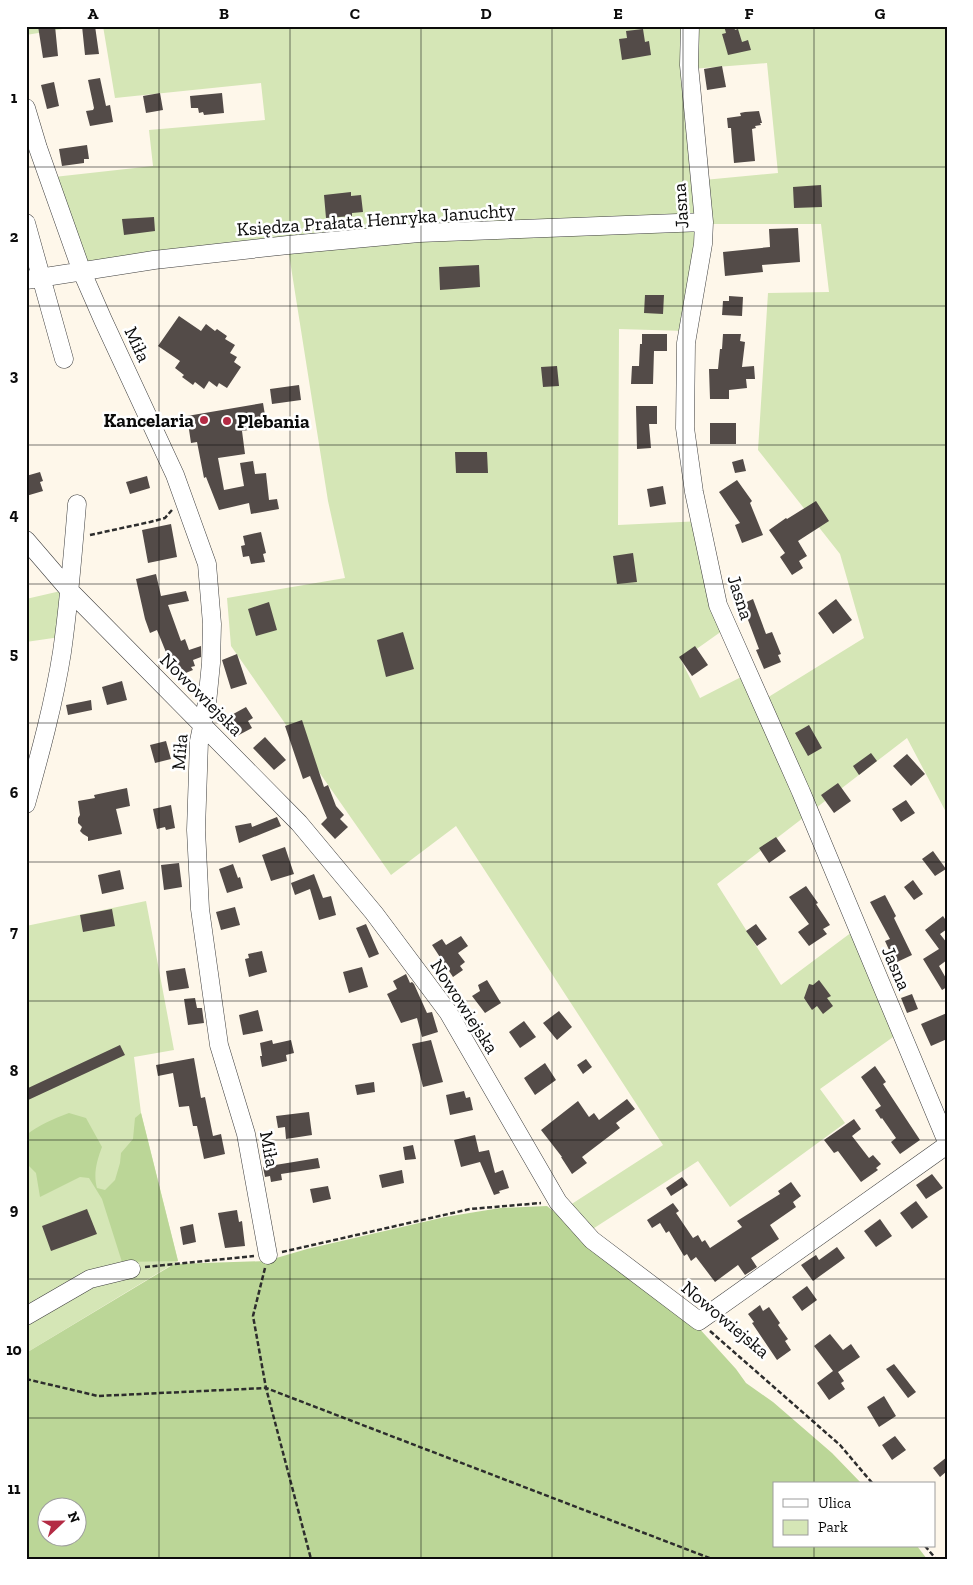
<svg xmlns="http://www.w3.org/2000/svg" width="973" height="1585" font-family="'Zilla Slab',serif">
	<rect width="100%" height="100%" fill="#fef7ea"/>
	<!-- green -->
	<path fill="#d5e6b6" d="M26,26H81L26,35Z
		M103,26H685L700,199L685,331L619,329L618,525L702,521L729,626L681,660L700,698L749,673L762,701L864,638L840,554L758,450L768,293L829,292L821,224H709L704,180L778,173L767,63L691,69L694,26H947V814L907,738L717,884L781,985L860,926L903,1030L820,1089L845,1123L730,1207L698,1161L588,1232L567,1207L663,1145L456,826L391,875L231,646L227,598L345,578L328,501L288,248L89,273L54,177L153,166L149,130L265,120L261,83L115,98Z
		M65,590L60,637L26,642V599Z
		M146,901L174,1050L134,1057L141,1113L178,1261L26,1353V926Z"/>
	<!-- forest -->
	<path fill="#bbd697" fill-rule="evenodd" d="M69,1113L86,1118L102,1147C97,1160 93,1174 97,1188L105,1190L115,1180L120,1163L121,1153L133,1139L135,1118L141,1113L178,1261L122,1262L102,1199L89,1178L80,1177L40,1197L36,1173L26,1163V1135C39,1125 53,1119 69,1113Z
		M547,1206L697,1326L736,1369L746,1383L773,1402L832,1453L862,1484H774V1546H917L927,1559H29L26,1531V1353L174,1264L266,1261L307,1249L445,1217L500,1208ZM48,1508H78V1538H48Z"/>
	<!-- building -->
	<path fill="#534b48" d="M38,26H55L58,56L43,58Z
		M82,26H95L99,54L85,55Z
		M724,26H734L735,30L738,29L742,42L748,40L751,50L728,55L722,34L726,33Z
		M643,29L645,42L649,41L651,55L622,60L619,39L627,38L626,31Z
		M722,66L726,87L707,90L704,69Z
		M100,78L106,106L110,105L113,122L90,126L86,111L93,110L94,108L88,80Z
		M54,82L59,106L47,109L41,85Z
		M160,93L163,110L146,113L143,96Z
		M222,93L224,113L204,115L203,112L199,113L198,108H191L190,96Z
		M759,111L762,123H760L761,125L755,126L756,128L752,129L755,161L734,163L731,128H728L727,118L741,116L740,113L745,112Z
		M87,145L89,159H84V163L62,166L59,149Z
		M821,185L822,207L794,208L793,187Z
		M351,192V196L361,195L363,212L352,213V216L326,218L324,195Z
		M154,217L155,231L124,235L122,219Z
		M798,228L800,262L762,265L763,272L725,276L723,252L770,247L769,229Z
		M479,265L480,287L440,290L439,267Z
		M645,295H664L663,314L644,313Z
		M729,296L743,297L742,316L722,315L723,301H729Z
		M179,316L201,331L206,324L215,331L217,329L227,336L225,339L235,345L230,353L237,357L234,362L241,367L227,388L219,383L217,387L209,381L204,389L195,382L193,385L182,377L184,375L175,368L180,361L158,346Z
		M642,334H667V351H654L653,384H631L632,366H639L640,344H642Z
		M723,334H741L740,341L745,342L742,367L754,366L755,379H746L747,388L729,390V399H710L709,369H718L720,349H722Z
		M557,366L559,386L543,387L541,367Z
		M299,385L301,400L272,404L270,389Z
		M263,403L267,427L242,431L245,454L218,458L224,490L244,486L240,463L253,461L255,474L266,473L269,500L277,499L279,509L251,514L249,503L219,510L206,477L204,478L197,442L191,443L187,416Z
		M636,406H657V424H649L651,448L637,449Z
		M710,423H736V444H710Z
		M455,452H487L488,473H456Z
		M743,459L746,471L735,473L732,462Z
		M40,472L43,481L40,482L43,491L26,496V476Z
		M147,476L150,488L130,494L126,482Z
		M737,480L752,501L750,503L763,535L742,543L735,525L740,523L719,492Z
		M663,486L666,504L650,507L647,489Z
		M816,501L829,521L798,541L807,556L799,561L803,568L792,575L780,557L785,553L769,530L786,518L787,519Z
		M171,524L177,557L148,563L142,530Z
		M261,532L266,553L263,554L265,562L251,564L249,556L243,557L241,546L245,545L243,536Z
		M633,553L637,582L617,584L613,556Z
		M156,574L161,596L186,591L189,601L168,605L181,641L185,639L189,650L201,646V657L193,660L195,666L191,667L193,670L176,677L157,630L150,633L145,619L136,579Z
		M753,599L766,634L772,632L781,654L778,655L781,662L764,669L756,650L759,649L742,604Z
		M836,599L852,620L833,634L818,613Z
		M269,602L277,630L256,636L248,609Z
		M403,632L414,669L386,677L377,640Z
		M695,646L708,665L692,676L679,657Z
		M237,654L247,684L231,689L222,660Z
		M122,681L127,700L107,705L102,687Z
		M91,700L92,710L68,715L66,705Z
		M246,707L253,718L248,721L252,728L237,736L226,718Z
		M302,720L324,787L328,785L336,806L344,815L340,819L348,827L335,839L321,824L327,818L310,776L303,779L285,726Z
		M809,725L822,748L808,756L795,733Z
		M265,737L286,760L274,770L253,748Z
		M166,741L171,759L155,763L150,745Z
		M871,753L877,761L859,775L853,766Z
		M907,754L925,774L911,786L893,766Z
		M838,783L851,801L834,813L821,795Z
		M127,788L130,806L116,809L122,834L88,841V837L83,834L80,831L82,827L78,823V818L80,815L78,801L95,798L94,795Z
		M906,800L915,813L901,822L892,809Z
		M171,805L175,828L166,830L165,827L157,829L153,809Z
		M277,817L281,826L239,843L235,826L251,823L252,827Z
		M776,837L786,851L769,863L759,848Z
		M285,847L294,874L271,881L262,855Z
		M933,851L946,869L935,876L922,859Z
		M179,863L182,887L164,890L161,865Z
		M233,864L238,878L240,877L243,888L227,893L219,869Z
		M120,870L124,889L102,894L98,875Z
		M314,874L323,898L331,896L336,915L319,920L310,889L295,895L291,883Z
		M913,880L923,894L914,900L904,887Z
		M806,886L818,903L816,904L830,925L823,929L827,934L809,946L798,932L809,924L789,897Z
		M885,895L896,916L894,918L912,955L895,963L885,941L890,939L870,902Z
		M235,907L240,925L221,930L216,912Z
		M112,909L115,926L83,932L80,915Z
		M943,916L947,922V929L940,934L947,943V960L939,966L947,980V987L942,990L923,959L939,949L925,930Z
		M366,924L379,954L369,958L356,928Z
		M756,924L767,939L757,946L746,931Z
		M461,936L468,946L458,953L465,962L460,966L463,970L453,977L432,945L442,939L446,945Z
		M262,951L267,972L249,977L245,959L249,958L248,954Z
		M362,967L368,987L349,993L343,972Z
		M185,968L189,988L169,991L166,971Z
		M406,974L410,983L412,982L414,984L427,1013L432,1012L438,1032L422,1037L417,1018L401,1023L387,994L397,989L393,981Z
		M487,980L501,1003L485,1013L472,996L480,991L478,985Z
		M819,980L831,996L827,998L833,1006L823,1014L817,1006L812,1010L804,998L809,984L813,985Z
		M912,994L918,1009L907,1013L901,998Z
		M195,998L197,1008H202L204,1023L188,1025L184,999Z
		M258,1010L263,1031L243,1035L239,1015Z
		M559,1011L572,1027L557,1040L543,1023Z
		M947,1013V1039L931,1046L921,1024Z
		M524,1021L536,1037L520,1048L509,1032Z
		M272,1040L273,1044L291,1040L294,1053L286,1055L287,1061L262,1067L260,1056H262L260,1043Z
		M431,1040L443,1082L423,1087L412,1044Z
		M120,1045L125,1055L26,1101V1089Z
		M194,1058L201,1098L205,1097L213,1136L221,1134L225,1154L204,1159L197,1126H193L189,1106L179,1107L173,1073L158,1076L156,1065Z
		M586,1059L592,1067L583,1074L577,1065Z
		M545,1063L556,1080L535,1095L524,1078Z
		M875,1066L886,1082L883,1084L920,1140L900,1154L891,1142L896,1138L882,1118L881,1119L875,1110L881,1106L861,1077Z
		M374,1082L375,1092L357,1095L355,1085Z
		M464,1091L466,1098L470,1097L473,1110L450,1115L446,1095Z
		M627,1099L635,1109L616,1123L620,1128L582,1157L587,1163L572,1174L561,1157H562L541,1130L578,1101L589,1117L594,1113L599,1120Z
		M309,1112L312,1135L286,1139L285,1127L278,1128L276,1116Z
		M854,1119L861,1129L852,1136L869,1158L873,1155L881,1164L876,1168L878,1170L861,1182L838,1151L834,1153L824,1140Z
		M475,1135L479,1152L489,1150L495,1173L503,1170L509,1188L499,1191L500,1193L494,1195L480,1162L461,1167L454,1140Z
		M413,1145L416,1159L405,1160L403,1147Z
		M318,1158L320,1168L281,1174L282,1180L271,1182L270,1176L265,1177L263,1167Z
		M402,1170L404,1183L382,1188L379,1175Z
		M932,1174L943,1188L926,1199L916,1185Z
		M682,1177L688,1185L671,1196L666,1188Z
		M791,1182L801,1196L793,1202L796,1207L770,1225L779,1239L751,1258L757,1267L745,1275L738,1265L715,1282L696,1257L691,1261L687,1254L684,1256L669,1231L666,1233L660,1223L652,1228L647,1220L673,1203L679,1211L676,1213L693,1238L698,1235L702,1242L705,1240L710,1248L742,1227L737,1221L780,1194L778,1191Z
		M328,1186L331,1199L313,1203L310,1189Z
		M916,1201L928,1217L912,1229L900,1213Z
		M87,1209L97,1234L51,1251L42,1226Z
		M237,1210L239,1222L242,1221L245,1246L225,1248L218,1213Z
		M880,1219L892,1236L876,1247L864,1231Z
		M193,1224L196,1242L183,1245L180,1227Z
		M837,1247L845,1258L813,1281L801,1265L816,1255L819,1260Z
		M807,1286L817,1300L802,1311L792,1297Z
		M760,1305L763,1311L769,1307L780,1323L778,1325L788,1339L785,1341L791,1350L777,1360L752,1323L754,1322L748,1314Z
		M830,1334L843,1350L851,1344L860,1357L838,1372L844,1381L841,1383L845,1389L829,1400L817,1383L833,1371L814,1346Z
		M894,1364L916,1392L908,1398L886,1369Z
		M884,1396L896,1416L879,1427L867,1407Z
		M895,1436L906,1450L892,1460L882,1445Z
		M947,1457V1471L940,1477L933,1468Z"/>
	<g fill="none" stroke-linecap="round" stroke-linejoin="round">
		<!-- minor casing -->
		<g stroke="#3e3e3e" stroke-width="19">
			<path id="minor" d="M690,26L689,65L704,222L703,244L686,343L685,428L694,492L718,605L801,792L947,1142
				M26,108L38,148L82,272L103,320L175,475L207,564L212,624L211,663L207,703L199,741L196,830L200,909L219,1045L246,1134L268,1255
				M26,223L64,359
				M26,280L154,260L288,245L419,233L704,222
				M26,540L69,590L299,823L374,913L448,1012L558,1202L592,1240L699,1321L947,1145
				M26,804C40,754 54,703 62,652C69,603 73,553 77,504
				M26,1316L90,1279L131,1269"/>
		</g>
		<!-- path -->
		<path stroke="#2d2d2d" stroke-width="2.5" stroke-dasharray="5 2.5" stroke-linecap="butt" d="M90,535L150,522L165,518L172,510
			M282,1252L470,1209L541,1203
			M145,1267L254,1256
			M265,1268L253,1316L266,1388L311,1559
			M710,1331L840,1445L873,1484
			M26,1379L98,1396L266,1388L712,1559
			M925,1546L936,1559
			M26,1552L29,1559"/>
		<!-- minor -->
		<use href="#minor" stroke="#fff" stroke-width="18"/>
	</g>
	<!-- grid -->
	<path fill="none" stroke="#0b0b0b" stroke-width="1" stroke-opacity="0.55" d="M159,26V1559M290,26V1559M421,26V1559M552,26V1559M683,26V1559M814,26V1484M26,167H947M26,306H947M26,445H947M26,584H947M26,723H947M26,862H947M26,1001H947M26,1140H947M26,1279H947M26,1418H947M814,1546V1559"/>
	<!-- markers -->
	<g fill="#b32b44" stroke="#fff" stroke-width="2">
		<circle cx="204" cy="420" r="5"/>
		<circle cx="227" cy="421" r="5"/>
	</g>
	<g text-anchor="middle" stroke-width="5" stroke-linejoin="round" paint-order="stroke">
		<!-- street labels -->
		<g font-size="19" fill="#0b0b0b" stroke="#fff">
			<text transform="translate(680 206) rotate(-94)" y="7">Jasna</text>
			<text transform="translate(376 219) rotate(-4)" y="7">Księdza Prałata Henryka Januchty</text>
			<text transform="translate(138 344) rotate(65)" y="7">Miła</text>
			<text transform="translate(741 597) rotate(72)" y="7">Jasna</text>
			<text transform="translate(202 694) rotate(45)" y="7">Nowowiejska</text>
			<text transform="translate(179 752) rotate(-85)" y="7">Miła</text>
			<text transform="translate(897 968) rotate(67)" y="7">Jasna</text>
			<text transform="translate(465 1006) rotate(57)" y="7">Nowowiejska</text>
			<text transform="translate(270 1149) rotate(79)" y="7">Miła</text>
			<text transform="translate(726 1319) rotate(40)" y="7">Nowowiejska</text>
		</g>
		<!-- poi labels -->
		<g font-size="19" font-weight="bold" fill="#0b0b0b" stroke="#fff" text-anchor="end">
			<text x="194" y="427">Kancelaria</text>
			<text x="237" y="428" text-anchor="start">Plebania</text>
		</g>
	</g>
	<!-- border -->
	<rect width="973" height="1585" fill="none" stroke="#ffffff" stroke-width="55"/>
	<!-- legend -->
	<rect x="773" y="1482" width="162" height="65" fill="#ffffff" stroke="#9d9d9d"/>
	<rect x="783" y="1499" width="25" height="8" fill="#ffffff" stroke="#9d9d9d"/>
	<text x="818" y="1508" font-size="15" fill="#0b0b0b">Ulica</text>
	<rect x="783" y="1520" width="25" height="15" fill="#d5e6b6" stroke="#9d9d9d"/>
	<text x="818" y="1532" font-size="15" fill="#0b0b0b">Park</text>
	<!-- north arrow -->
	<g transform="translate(62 1522) rotate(68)"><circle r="24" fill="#ffffff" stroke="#9d9d9d"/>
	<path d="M0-4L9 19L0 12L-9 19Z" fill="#b32b44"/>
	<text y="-8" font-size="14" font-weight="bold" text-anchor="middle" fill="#0b0b0b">N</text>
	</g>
	<rect x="28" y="28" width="918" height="1530" fill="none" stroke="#0b0b0b" stroke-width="2"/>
	<g font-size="16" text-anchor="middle" font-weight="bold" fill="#0b0b0b">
		<text x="93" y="19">A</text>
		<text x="224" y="19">B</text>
		<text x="355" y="19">C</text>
		<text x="486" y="19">D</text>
		<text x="618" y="19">E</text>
		<text x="749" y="19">F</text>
		<text x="880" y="19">G</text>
		<text x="14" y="103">1</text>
		<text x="14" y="242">2</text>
		<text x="14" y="381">3</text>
		<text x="14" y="520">4</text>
		<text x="14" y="659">5</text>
		<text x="14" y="798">6</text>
		<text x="14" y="937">7</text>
		<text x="14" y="1076">8</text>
		<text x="14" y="1215">9</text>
		<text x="14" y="1355">10</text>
		<text x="14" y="1494">11</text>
	</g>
</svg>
